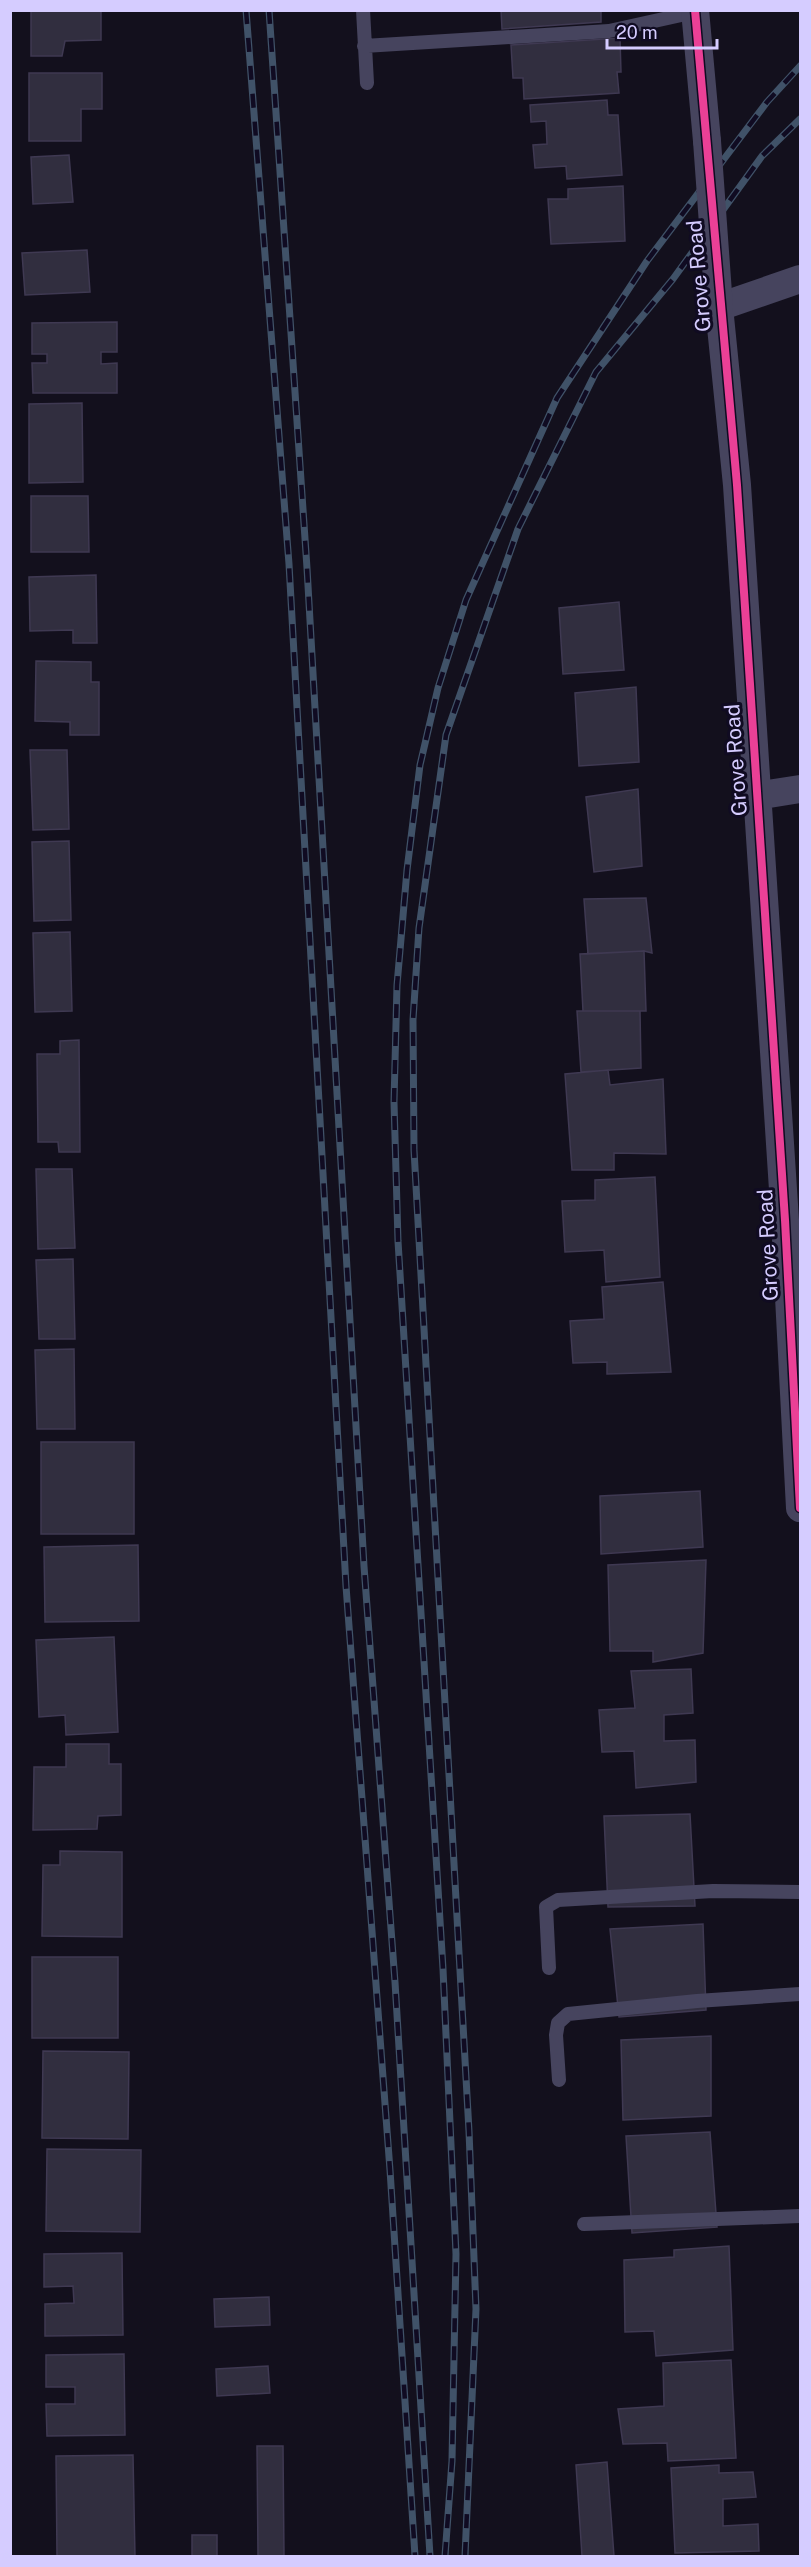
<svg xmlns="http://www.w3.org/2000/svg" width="811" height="2567" font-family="'Public Sans',sans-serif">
	<rect width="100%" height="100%" fill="#13101d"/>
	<!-- building -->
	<path fill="#312e3f" stroke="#3f3952" stroke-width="1.5" d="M31,10H101V40L65,41L62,56H31Z
		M501,10H601V22L502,29Z
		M620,38L621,72H617L619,93L524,99L523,78H513L511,45Z
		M29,73H102V109H81V141H29Z
		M607,100L608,115H618L622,175L567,179L566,166L535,168L533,145L547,144L546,121L531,122L530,105Z
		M69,155L73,202L33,204L31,157Z
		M623,186L625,241L551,244L548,199H568V189Z
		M87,250L90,292L25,295L22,253Z
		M117,322V352H101V364L117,363V393H33L32,363H47V354H32V323Z
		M82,403L83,482L29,483V404Z
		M31,496H88L89,552H31Z
		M96,575L97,643H73V630L30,631L29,577Z
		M619,602L624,670L563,674L559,608Z
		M36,661L91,662V682H99V735H70V722L35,721Z
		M636,687L639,762L579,766L575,693Z
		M30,750H67L69,829L33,830Z
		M638,789L642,866L594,872L586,797Z
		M69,841L71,920L34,921L32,842Z
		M646,898L652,953L644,951L588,954L584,899Z
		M70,932L72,1011L35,1012L33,933Z
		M644,951L646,1011H583L580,954Z
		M577,1011H640L641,1068L581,1072Z
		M79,1040L80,1152H59L58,1142H38L37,1054H60V1041Z
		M608,1070L610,1085L663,1079L666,1154L614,1153V1170H572L565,1074Z
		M36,1169H72L75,1248L38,1249Z
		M655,1177L660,1277L606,1282L604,1250L565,1252L562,1201L595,1200V1180Z
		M73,1259L75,1339H39L36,1260Z
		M663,1282L671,1372L607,1374V1362L573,1363L570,1321L604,1319L602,1287Z
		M74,1349L75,1429H37L35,1350Z
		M41,1442H134V1534H41Z
		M700,1491L703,1547L601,1554L600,1496Z
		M138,1545L139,1621L45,1622L44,1547Z
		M706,1560L703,1653L653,1662V1651H610L608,1565Z
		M114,1637L118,1732L66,1735L65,1715L39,1717L36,1640Z
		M691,1669L693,1713L664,1715V1741L695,1740L696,1782L636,1788L634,1751L602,1752L599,1710L635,1708L631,1671Z
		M66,1744H109V1764H121V1815L98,1816L97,1829L33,1830L34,1767H66Z
		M690,1814L695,1906L608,1907L604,1816Z
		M60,1851L122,1852V1937L42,1936L43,1865H60Z
		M703,1924L706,2010L619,2017L610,1929Z
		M32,1957H118V2038H32Z
		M711,2036V2116L623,2120L621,2040Z
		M43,2051L129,2052L128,2139L42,2138Z
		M710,2132L717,2227L632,2233L626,2136Z
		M47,2149L141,2150L140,2232L46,2231Z
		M729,2246L733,2350L656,2356L654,2331L625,2332L624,2260L674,2257V2250Z
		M122,2253L123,2335L45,2336V2304L74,2303L73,2286L44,2287V2254Z
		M269,2297L270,2325L215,2327L214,2299Z
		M124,2354L125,2435L47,2436L46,2404H75V2387H46V2355Z
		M731,2360L736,2458L668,2461L667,2443L623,2444L618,2409L664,2406L663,2363Z
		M268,2366L270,2393L217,2396L216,2369Z
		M257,2446H283L284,2556H258Z
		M133,2455L135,2556H57L56,2456Z
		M607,2462L614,2556H582L576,2465Z
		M719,2465V2473L753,2472L756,2497L723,2499V2526L758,2524L759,2551L675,2553L671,2468Z
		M192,2535H217V2556H192Z"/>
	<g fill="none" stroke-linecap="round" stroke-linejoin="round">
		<!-- lane -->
		<path stroke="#46445e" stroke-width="14" d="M363,10L367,83
			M364,46L609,31L695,12
			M549,1968L546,1907L558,1900L713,1891L800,1892
			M559,2080L556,2035L558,2023L568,2014L697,2001L800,1994
			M584,2224L800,2216"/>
		<!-- street -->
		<path stroke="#46445e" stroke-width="28" d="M695,10L707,141
			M800,279L719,307L737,485L785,1220L800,1508
			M756,796L800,789"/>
		<!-- rail casing -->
		<g stroke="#405268" stroke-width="7">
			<path id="rail" d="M246,10L289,564L346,1586L390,2170L415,2556
				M269,10L307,568L364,1566L395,1982L430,2556
				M445,2556L452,2461L456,2254L443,1969L398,1241L394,1102L397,985L407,870L420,765L438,688L466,600L557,398L647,261L767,102L800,66
				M465,2556L476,2309L469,2131L414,1150L413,1020L419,928L446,735L518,529L596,372L673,279L762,156L800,119"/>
		</g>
		<!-- rail -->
		<use href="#rail" stroke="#100b22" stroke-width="4.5" stroke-dasharray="14" stroke-linecap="butt"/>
		<!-- street-bridge -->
		<path stroke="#46445e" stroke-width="28" d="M707,141L719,307"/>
		<!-- cycleway casing -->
		<g stroke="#100b22" stroke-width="11">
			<path id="cycleway" d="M695,10L737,485L785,1220L800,1508"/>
		</g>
		<!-- cycleway -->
		<use href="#cycleway" stroke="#ea4096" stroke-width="8"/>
	</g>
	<g text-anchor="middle" stroke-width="6" stroke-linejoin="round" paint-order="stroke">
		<!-- street labels -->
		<g font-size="21" fill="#d5ccff" stroke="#100b22">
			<text transform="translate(699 276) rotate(-95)" y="7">Grove Road</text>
			<text transform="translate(736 760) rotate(-94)" y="7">Grove Road</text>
			<text transform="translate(768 1245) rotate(-93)" y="7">Grove Road</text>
		</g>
	</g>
	<!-- border -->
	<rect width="811" height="2567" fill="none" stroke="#d5ccff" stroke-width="24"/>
	<!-- scale -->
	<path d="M607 39v9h110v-9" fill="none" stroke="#d5ccff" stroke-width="3"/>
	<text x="616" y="39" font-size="18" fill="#d5ccff" stroke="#100b22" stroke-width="4.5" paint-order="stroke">20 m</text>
</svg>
